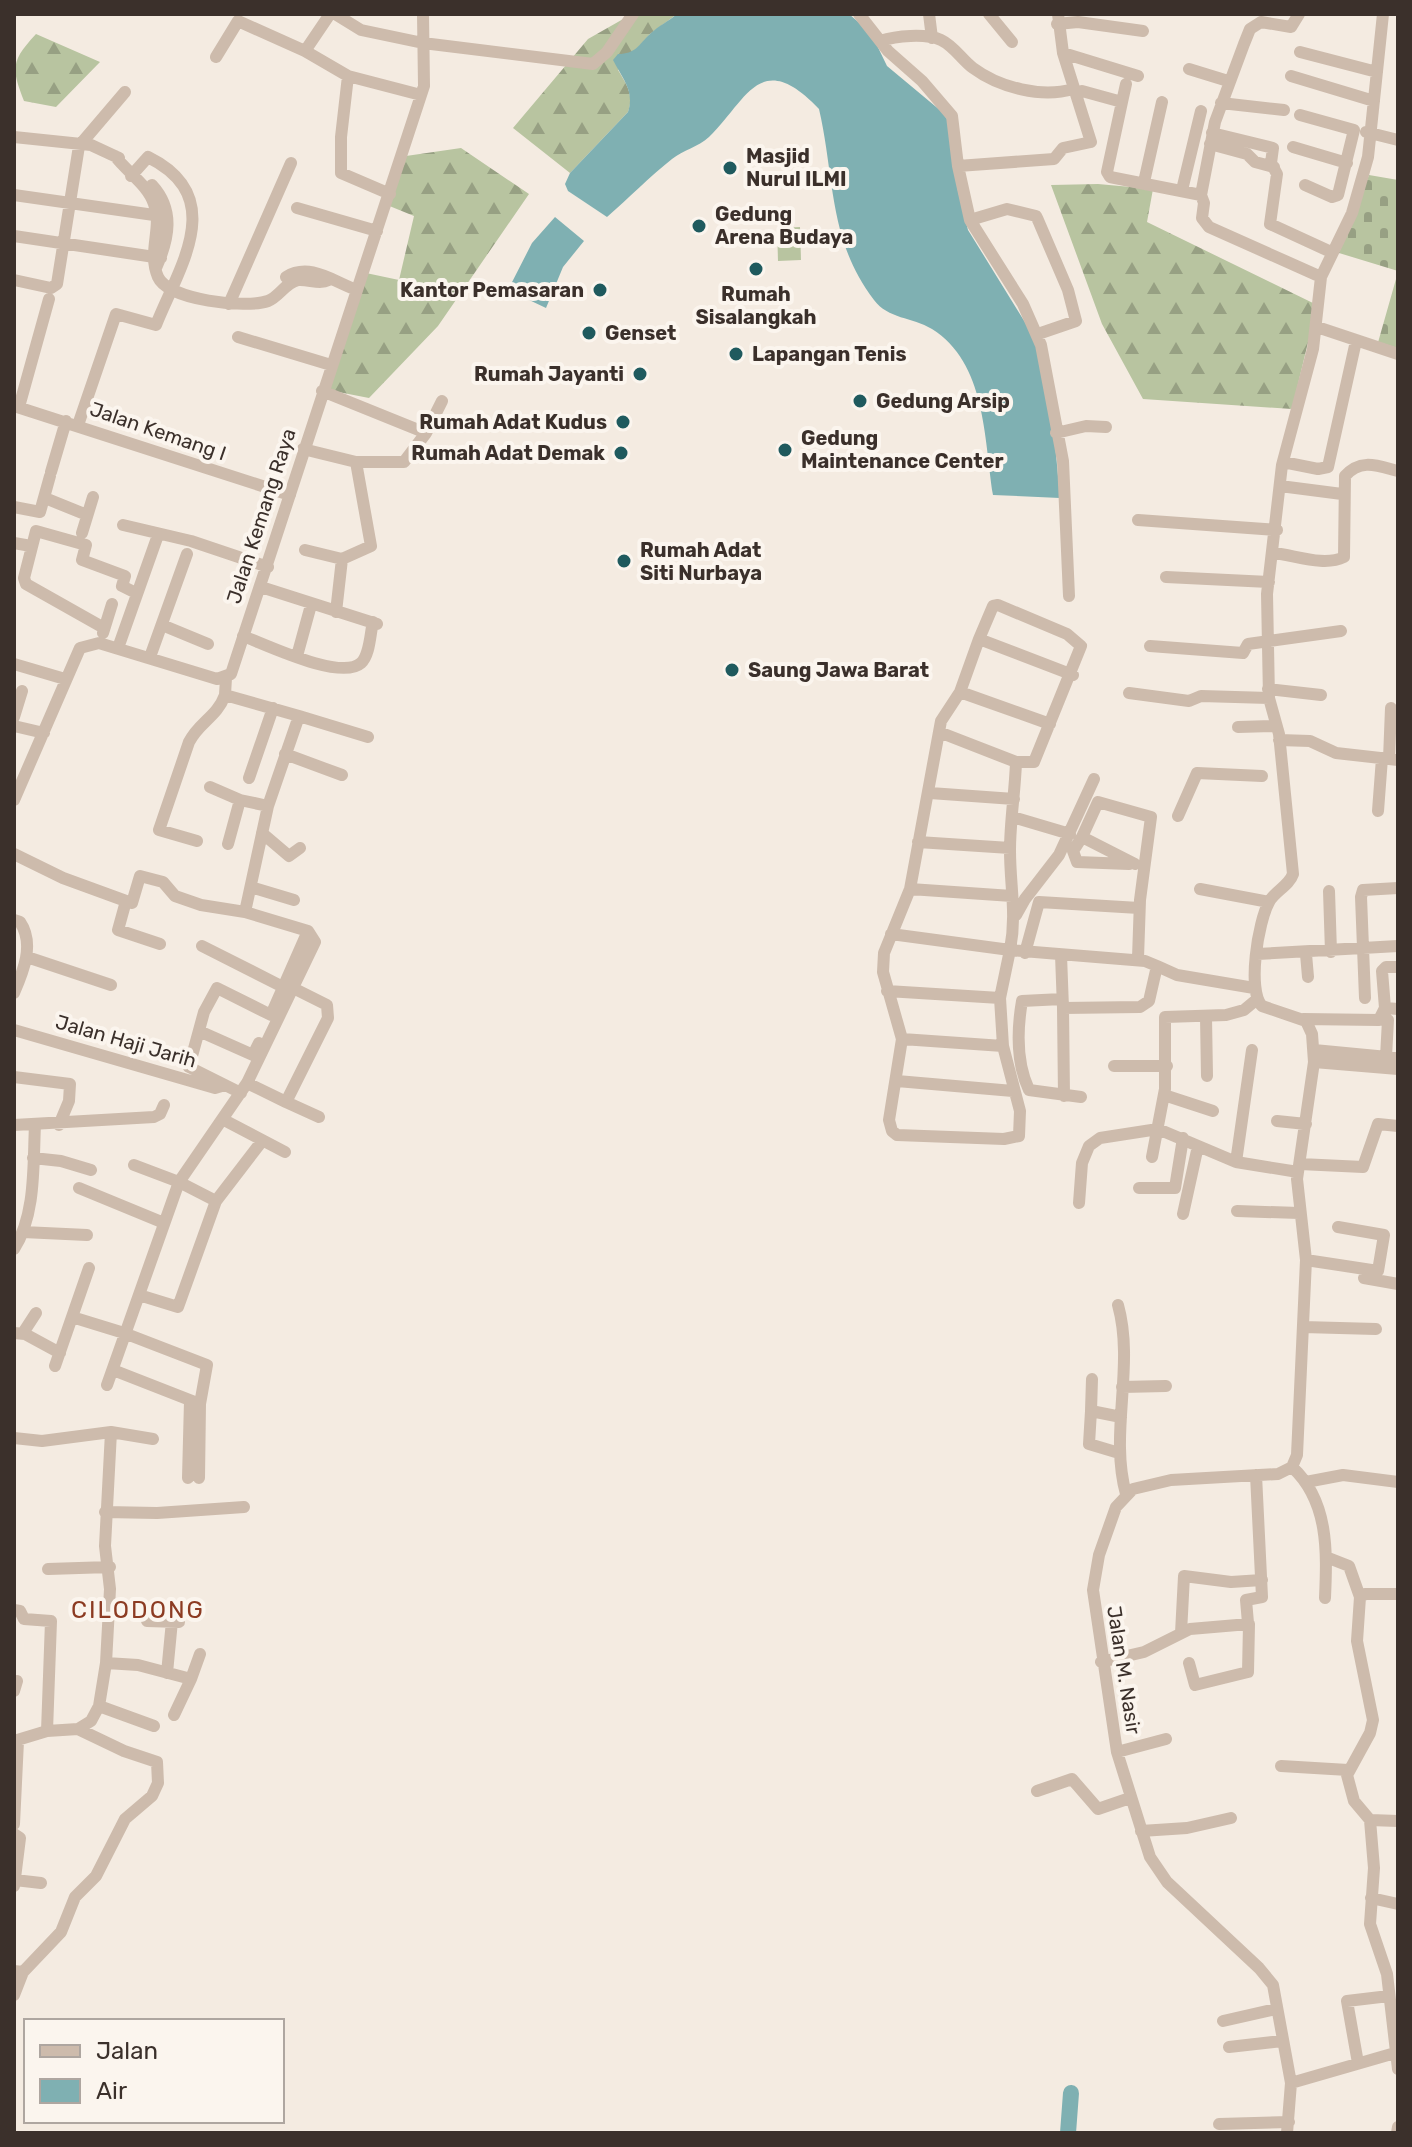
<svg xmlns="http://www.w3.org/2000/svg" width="1412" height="2147" font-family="Rubik,sans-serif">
	<defs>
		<pattern id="forest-firs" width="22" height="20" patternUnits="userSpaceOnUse" patternTransform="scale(2)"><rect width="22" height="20" fill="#b8c4a0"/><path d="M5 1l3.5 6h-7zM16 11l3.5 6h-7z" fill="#97a083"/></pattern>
		<pattern id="cemetery-stones" width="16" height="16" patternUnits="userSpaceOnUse" patternTransform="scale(2)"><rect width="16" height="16" fill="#b8c4a0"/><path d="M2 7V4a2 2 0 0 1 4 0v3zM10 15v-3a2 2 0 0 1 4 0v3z" fill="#97a083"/></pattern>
		<pattern id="park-crowns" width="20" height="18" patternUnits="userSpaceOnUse" patternTransform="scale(2)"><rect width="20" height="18" fill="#b8c4a0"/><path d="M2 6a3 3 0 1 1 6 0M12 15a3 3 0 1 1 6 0" fill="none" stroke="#97a083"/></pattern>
	</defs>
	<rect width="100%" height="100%" fill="#f4ebe1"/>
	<!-- forest -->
	<path fill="url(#forest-firs)" d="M632,14H677L650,34L618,70C627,85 634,95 628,112L570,173L513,128L588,39Z
		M36,34L100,62L56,107L24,101C11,68 11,61 36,34Z
		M461,148L529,194L438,326L369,398L328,390L366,273L399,280L414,216L387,205L406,156Z
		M1098,184L1153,189L1147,222L1317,305L1292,409L1143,399L1102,324L1051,185Z"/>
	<!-- cemetery -->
	<path fill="url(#cemetery-stones)" d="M1369,175L1398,180V271L1339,253Z
		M1398,272V350L1377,346Z"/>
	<!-- park -->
	<path fill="url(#park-crowns)" d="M800,227L801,260L778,261L777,228Z"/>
	<!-- water -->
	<path fill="#7fb0b2" d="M677,14H849L871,33L887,66L941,111L947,119L958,191L968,230L1036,340L1055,443L1060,498L993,495C984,437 986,363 932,329C912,317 888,319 874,300C828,240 835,178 819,109C760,47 747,100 709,137C698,147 683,150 672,159C649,177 629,198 607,217L568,191L565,184L570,173L628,112C635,91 622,78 613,60L618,54C636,54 638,45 650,34C658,26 669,21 677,14Z
		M555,217L584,241L563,267L546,308L508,290L532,243Z"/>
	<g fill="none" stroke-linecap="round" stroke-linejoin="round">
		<!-- river -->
		<path stroke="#7fb0b2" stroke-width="16" d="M1068,2133L1071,2093"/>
		<!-- minor -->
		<path stroke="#cdbbac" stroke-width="12" d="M335,14L361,30L423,43L593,64L607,52L633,14
			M859,14L888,51L922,81L952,116L958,166
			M929,14L932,38
			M989,14L1012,42
			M1058,14L1063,53L1091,142L1063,148L1054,159L958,166L970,220L1023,304L1041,345L1063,461L1069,596
			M1299,14L1291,27L1261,22L1250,29L1244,44L1215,122L1201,195L1204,203L1202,218L1209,227L1321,277
			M1057,24L1078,22L1143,31
			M880,41C896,36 925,33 941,40C954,46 962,60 973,68C1000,88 1042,98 1073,89
			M305,51L330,14
			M1300,52L1377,72
			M1063,53L1138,76
			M216,57L238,21L305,51L348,76L421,95
			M1189,69L1228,81
			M348,76L341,137V173L390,194
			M1291,76L1374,101
			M1082,91L1122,102L1107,172L1110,177L1201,195
			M1122,102L1126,84
			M1221,103L1284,110
			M1300,115L1354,130L1338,195L1332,197L1305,185
			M1366,132L1398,140
			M1212,133L1273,148L1271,163L1277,174L1270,224L1331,252
			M14,137L91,145L119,158
			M1210,144L1247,154L1255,162L1274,167
			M1293,147L1347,163
			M115,156C127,172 148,185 154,204C163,227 147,252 158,277C168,300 246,309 268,301C279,297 286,282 298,280C309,279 319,285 329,280
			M1144,182L1162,102
			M152,185C175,210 169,239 156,268
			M1182,190L1201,111
			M14,195L161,216
			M297,208L377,231
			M970,220L1007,209L1036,216L1038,220L1068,290L1076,321L1038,334
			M14,236L161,258
			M286,277C310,262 334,282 357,290
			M14,280L51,288L57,284L79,146L125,92
			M229,304L291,163
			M1317,327L1398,354
			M238,337L331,365
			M322,391L426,433L442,401
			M14,406L290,495
			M19,407L49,299
			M78,425L116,314L156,325C179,267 229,197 148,157L131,176
			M1056,433L1086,426L1106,427
			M303,449L356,462L371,546L342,559
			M356,462H404L426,433
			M1283,462L1318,469L1328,467L1356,341
			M51,472L66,421
			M1280,486L1342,494
			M45,498L87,515
			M14,507L40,512L50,476
			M1138,520L1277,530
			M123,525L191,541L268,567
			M82,533L93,497
			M14,543L31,546
			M305,550L342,559L336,612
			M1274,553C1295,555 1324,567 1344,557L1345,476C1361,458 1378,466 1398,471
			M1166,577L1269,582
			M261,587L377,624
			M162,625L208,644
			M104,628L26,584L24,578L36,531L86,545L82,560L125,576L122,586L136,593
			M103,633L112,604
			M243,636C267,645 341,681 361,663C370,655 370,634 373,622
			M979,639L993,606L998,605L1067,634L1081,646L1034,762H1016
			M1150,646L1243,653L1248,644L1341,631
			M118,648L158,535
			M297,656L311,605
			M150,657L187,554
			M14,664L65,679
			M1268,689L1321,695
			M960,692L1050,724
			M1129,693L1189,701L1201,696L1269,698
			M299,716L368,737
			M14,717L22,691
			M14,726L44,733
			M1238,727L1276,726
			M939,732L1016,762C1015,792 1010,821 1010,850C1010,887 1017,913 1010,950L1145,961L1157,966L1149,1001L1140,1007L1063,1008L1061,955
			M1279,740L1310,741L1336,753L1398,760
			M285,754L342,775
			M1389,759L1391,708
			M249,778L273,708
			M210,787L240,800L268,806
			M930,793L1014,799
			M14,800L80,648L99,643L217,679L231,674L424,86L423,14
			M1378,811L1382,758
			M1178,816L1197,773L1262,776
			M1013,817L1070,834
			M262,833L289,856L300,848
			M1082,837L1073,851L1077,862L1129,864
			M197,841L159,830L189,742C199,722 217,717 225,695
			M918,842L1010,848
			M228,844L240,800
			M14,854L63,878L126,901L132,903L140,876L163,882L175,896L201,905L245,912
			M1135,864L1082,837L1098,802L1151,817L1140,900L1138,958
			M251,887L294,900
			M910,889L1012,896
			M1200,889L1269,902
			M1329,891L1331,952
			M126,901L118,930L160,944
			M1016,915L1025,899L1059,855L1094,779
			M14,920L20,922C35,944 23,972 14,993
			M891,934L1010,950L1000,998L1003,1046
			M202,946L283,987
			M1025,953L1039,902L1139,908
			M1257,954L1398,946
			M1306,954L1308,977
			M27,957L111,985
			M1157,966L1177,975L1254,988
			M887,991L1000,998
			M1365,998L1361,897L1363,890L1398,888
			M1062,999L1022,1001C1017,1030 1016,1062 1029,1090L1081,1097
			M1063,1008L1064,1096
			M1385,1008L1382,971L1386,967H1398
			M1206,1017L1207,1076
			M1303,1019L1379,1020L1385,1008L1398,1009
			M14,1030L215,1088L225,1085
			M199,1031L253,1055L259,1043
			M902,1039L1003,1046L1020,1111L1019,1136L1004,1139L897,1135L892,1131L889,1120L902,1039L883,972L884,953L910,889L941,721L960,692L979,639L1073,675
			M1252,1050L1236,1162L1298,1172
			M1314,1050L1398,1058
			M1386,1057L1388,1020
			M1314,1062L1398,1069
			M1114,1066H1167
			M14,1077L70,1084L69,1101L59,1125
			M897,1081L1013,1091
			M247,1083L286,1102L328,1018L327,1005L293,988
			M241,1093L189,1067L204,1012L217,988L271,1015L308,931
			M1164,1095L1213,1111
			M286,1102L319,1117
			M224,1120L285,1152
			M1277,1121L1306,1124
			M14,1125L154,1117L160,1114L164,1105
			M1152,1157L1165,1089V1017L1226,1015L1244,1010L1256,1000
			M33,1158L61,1161L91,1170
			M1300,1164L1363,1167L1378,1124L1398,1126
			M134,1165L179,1182L216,1201L262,1141
			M79,1188L164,1223
			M1139,1188H1175L1183,1138
			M1079,1203L1082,1163L1089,1146L1100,1138L1158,1129L1236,1162
			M1237,1211L1299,1213
			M1183,1214L1198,1146
			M23,1232L87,1235
			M14,1249C36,1215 33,1165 35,1125
			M1306,1260L1378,1271L1384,1235L1338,1227
			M1364,1278L1398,1284
			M139,1295L178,1307L216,1201
			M1118,1305C1135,1366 1109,1433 1126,1494
			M72,1317L124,1333L207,1365L200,1404L113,1370
			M1303,1327L1376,1329
			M14,1333L25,1334L60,1353
			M23,1333L36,1313
			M55,1366L89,1268
			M1092,1379L1091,1411L1121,1417
			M107,1385L179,1182L247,1083L315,942L308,931L245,912L268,806L299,716L225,695L226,678
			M1122,1387L1166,1386
			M1091,1411L1089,1444L1119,1453
			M14,1438L42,1441L111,1432L153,1439
			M1292,1467C1329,1501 1327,1552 1325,1598
			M188,1478L190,1401
			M199,1478L200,1404
			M1306,1482L1343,1475L1398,1482
			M105,1512L157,1513L244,1507
			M1326,1557L1349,1566L1360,1597L1357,1641L1373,1720L1370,1733L1347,1775L1354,1801L1370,1820L1374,1868L1370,1924L1387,1974L1398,2069
			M48,1569L110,1567
			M1360,1597L1365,1594H1398
			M14,1610L20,1611L24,1619L51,1621L47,1731
			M147,1621L179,1622
			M1248,1623L1246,1600L1262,1597L1256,1475
			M1181,1633L1184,1576L1231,1582L1262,1580
			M1101,1662L1144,1652L1190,1629L1249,1624L1248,1672L1195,1685L1189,1663
			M106,1663L138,1665L191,1679L174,1715
			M167,1673L172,1621
			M191,1679L200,1654
			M14,1691L17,1681
			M99,1706L154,1726
			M14,1741L47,1731L78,1729L91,1721L99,1706L106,1663L110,1589L105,1546L111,1432
			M1117,1752L1166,1739
			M1281,1766L1348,1770
			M1037,1791L1072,1779L1098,1809L1130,1798
			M1370,1820L1398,1821
			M14,1824L18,1741
			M1141,1831L1187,1828L1231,1818
			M14,1834L20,1838L14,1886
			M15,1880L41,1883
			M1371,1898L1398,1904
			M14,1971L23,1972L61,1932L75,1897L96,1876L125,1819L152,1796L158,1783L157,1762L124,1751L78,1729
			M14,1995L23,1972
			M1223,2021L1276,2009
			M1229,2047L1282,2041
			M1358,2063L1347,2001L1389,1996
			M1291,2083L1395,2053
			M1219,2124L1289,2122
			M1287,2133L1291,2083L1273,1985L1259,1968L1167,1882L1150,1857L1117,1752L1093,1590L1099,1555L1116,1507L1133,1489L1171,1480L1278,1474L1292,1467L1297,1455L1306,1260L1297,1179L1314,1062L1312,1034L1306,1021L1262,1006C1247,990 1258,922 1269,902C1275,891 1289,886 1293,874L1279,734L1269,698L1267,594L1282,465L1313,349L1321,277L1352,213L1368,157L1383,14
			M1397,2133L1398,2127"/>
	</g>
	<!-- markers -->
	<g fill="#1f5a5e" stroke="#fbf5ee" stroke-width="3">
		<circle cx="730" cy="168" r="8"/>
		<circle cx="699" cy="226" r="8"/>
		<circle cx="756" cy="269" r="8"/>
		<circle cx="600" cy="290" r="8"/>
		<circle cx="589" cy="333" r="8"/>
		<circle cx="736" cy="354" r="8"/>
		<circle cx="640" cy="374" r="8"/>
		<circle cx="860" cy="401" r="8"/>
		<circle cx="623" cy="422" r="8"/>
		<circle cx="785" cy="450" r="8"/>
		<circle cx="621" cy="453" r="8"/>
		<circle cx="624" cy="561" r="8"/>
		<circle cx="732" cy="670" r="8"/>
	</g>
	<g text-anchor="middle" stroke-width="8" stroke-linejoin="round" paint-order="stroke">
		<!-- poi labels -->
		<g font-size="20" font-weight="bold" fill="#3b302b" stroke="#fbf5ee" text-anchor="start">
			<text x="746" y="163">Masjid<tspan x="746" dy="23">Nurul ILMI</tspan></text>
			<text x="715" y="221">Gedung<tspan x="715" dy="23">Arena Budaya</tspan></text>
			<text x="584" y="297" text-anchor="end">Kantor Pemasaran</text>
			<text x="756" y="301" text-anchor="middle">Rumah<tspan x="756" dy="23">Sisalangkah</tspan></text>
			<text x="605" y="340">Genset</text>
			<text x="752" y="361">Lapangan Tenis</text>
			<text x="624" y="381" text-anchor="end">Rumah Jayanti</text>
			<text x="876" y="408">Gedung Arsip</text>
			<text x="607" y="429" text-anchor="end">Rumah Adat Kudus</text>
			<text x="801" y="445">Gedung<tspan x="801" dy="23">Maintenance Center</tspan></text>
			<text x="605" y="460" text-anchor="end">Rumah Adat Demak</text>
			<text x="640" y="557">Rumah Adat<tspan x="640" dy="23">Siti Nurbaya</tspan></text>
			<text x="748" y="677">Saung Jawa Barat</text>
		</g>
		<!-- street labels -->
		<g font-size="20" fill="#3b302b" stroke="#fbf5ee">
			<text transform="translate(158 431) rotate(19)" y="7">Jalan Kemang I</text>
			<text transform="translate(261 516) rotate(-72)" y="7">Jalan Kemang Raya</text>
			<text transform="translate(126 1041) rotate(16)" y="7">Jalan Haji Jarih</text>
			<text transform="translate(1124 1670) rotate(81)" y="7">Jalan M. Nasir</text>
		</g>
		<!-- quarter labels -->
		<g font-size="24" letter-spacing="2" fill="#8c3b22" stroke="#fbf5ee">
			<text x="138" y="1618">CILODONG</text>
		</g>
	</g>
	<!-- border -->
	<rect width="1412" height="2147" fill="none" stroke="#3b302b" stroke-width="32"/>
	<!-- legend -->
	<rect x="24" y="2019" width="260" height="104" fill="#fbf5ee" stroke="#aea6a0" stroke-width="2"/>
	<rect x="40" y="2045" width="40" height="12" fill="#cdbbac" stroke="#aea6a0" stroke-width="2"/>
	<text x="96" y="2059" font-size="24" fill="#3b302b">Jalan</text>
	<rect x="40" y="2079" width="40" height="24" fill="#7fb0b2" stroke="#aea6a0" stroke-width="2"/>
	<text x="96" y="2099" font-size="24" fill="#3b302b">Air</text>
</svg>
